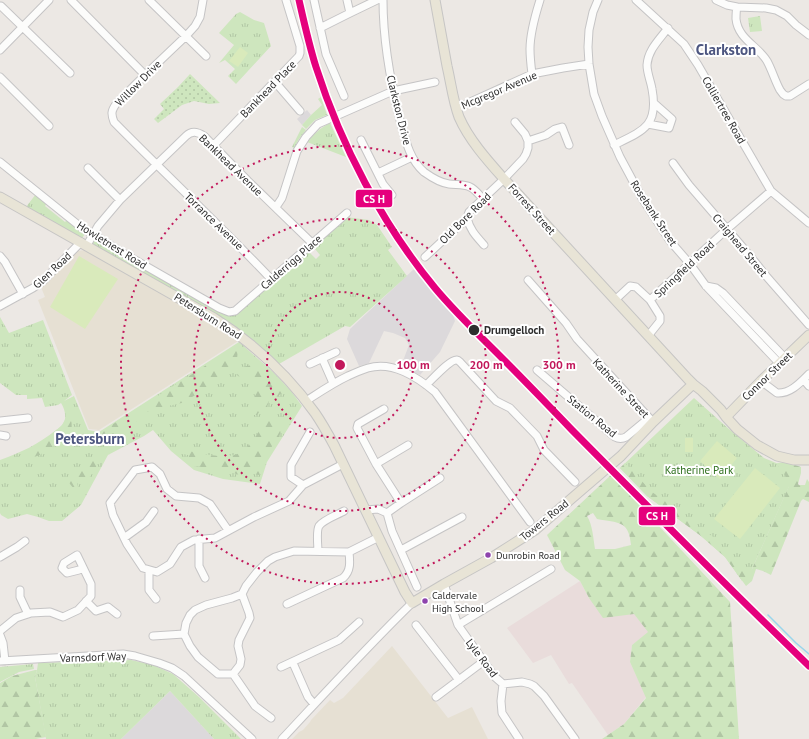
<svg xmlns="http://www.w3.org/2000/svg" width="809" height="739" font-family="'PT Sans',sans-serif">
	<defs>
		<pattern id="grass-tufts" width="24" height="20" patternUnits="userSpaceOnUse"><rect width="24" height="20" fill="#cee6be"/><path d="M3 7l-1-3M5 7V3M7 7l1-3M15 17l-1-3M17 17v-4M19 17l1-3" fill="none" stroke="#b1c6a4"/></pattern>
		<pattern id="forest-firs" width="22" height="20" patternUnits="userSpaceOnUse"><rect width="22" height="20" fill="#cee6be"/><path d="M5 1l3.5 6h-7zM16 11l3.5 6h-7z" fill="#b1c6a4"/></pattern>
		<pattern id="garden-dots" width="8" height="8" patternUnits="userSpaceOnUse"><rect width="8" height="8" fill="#cee6be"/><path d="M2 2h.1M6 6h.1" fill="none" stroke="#b1c6a4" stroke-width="1.8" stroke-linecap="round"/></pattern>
	</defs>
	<rect width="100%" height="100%" fill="#ece8e4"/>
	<!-- industrial -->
	<path fill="#dcd9db" d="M307,110L311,115L302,125L297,119Z
		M414,269L453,315L455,321L440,352L420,375L401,366L409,345L405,338L393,333L384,331L369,363L359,366L347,339L350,329Z
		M170,691L214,739H121Z"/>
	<!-- education -->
	<path fill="#e6e0d3" d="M84,250L162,293L220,327L238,341L99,430L89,429L38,300L45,297L41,287L78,251Z
		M392,646L448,718L472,707L488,739H292L299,732L303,730L310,722L311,720L330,700L334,703L343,698Z"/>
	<!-- medical -->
	<path fill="#e9dcdb" d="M580,581L589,598L634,614L649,632L632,645L630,662L646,697L624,724L608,735L572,683L569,684L551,655L533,663L507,628Z"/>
	<!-- grass -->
	<path fill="url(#grass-tufts)" d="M240,12L254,20L264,23L271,46L236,84L228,76L235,69L225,60L219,63L234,45L219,33L236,14Z
		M760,16L762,31L750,32L748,18Z
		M321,97L327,115L315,120L306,129L302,125L311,115L322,105L318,99Z
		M330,123L346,157L307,142C314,134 320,128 330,123Z
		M302,127L306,130L299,139L294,148L292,147Z
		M36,194L47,203L45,206L65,222L67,220L85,234L82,238L26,207Z
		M346,217L369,220L377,225L392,247L388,250L407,276L350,327L345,326L279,364L250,338L226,321L92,244L95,240L221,311L229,315L305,253H310L316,259L320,255L315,249V244Z
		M0,317L9,333L43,320L72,395L64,401L74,396L88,430L99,432L239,342L273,372L291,391L302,406L267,462L260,484L223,479L194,470L171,451L153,430L144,436L108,455L81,505L62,521H49L38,517L27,514L8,519L1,515L0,513V460C20,453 39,444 56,430C58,429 61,427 63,424C67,418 65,409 61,403L58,405L45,407L42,398L27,399V395H16L0,383Z
		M694,398L729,429L764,458L796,471L752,569L742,581L725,557L701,536L647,496L620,468Z
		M131,660L153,665L173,674L199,697L241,739H214L170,691L121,739H46L35,677L37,670L38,663Z
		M33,664L34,669L19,672L0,682V667Z"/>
	<!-- forest -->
	<path fill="url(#forest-firs)" fill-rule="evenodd" d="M238,345L237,361L232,364L227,370L224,377L213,386L192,397L186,402L168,406L143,413L131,428L121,430H112L104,434L97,439L81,442L76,436L86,433H99Z
		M255,364L259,367L264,373L276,376L283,384L285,390L277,397L269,401L267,407H263L257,415H252C254,403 258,388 250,378L242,379L237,375L243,367Z
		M65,408C74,415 72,431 70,442L48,448L40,455L25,460L17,458L31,448L49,437L62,425L66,418Z
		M274,418L281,431L278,440L271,447V454H264L261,455C264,464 263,467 259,475L250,473L242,476L225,470L207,469L198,466L194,467L188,455L179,453L173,447C190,451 226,462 241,452C245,450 248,446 250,443C257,437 260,430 263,421L268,419Z
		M99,456L96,469L90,476L89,480L80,479L77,484L80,493L74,497V489L66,479C75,470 87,459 99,456Z
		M786,462L801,467V473L798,484L799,485H805L807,479L809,482V502L803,499L801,501L771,575L763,571L756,569L752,581L746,586L725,557L701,536L647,496L620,468L625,463L652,492L672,506L693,524L712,536L718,542L731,559L739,568L742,571L752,569L789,486L785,475L779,468L777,463Z
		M611,475L730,602L739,739H602L624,724L646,698L630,662L632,645L648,632L634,614L603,618L589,598L580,581L565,570L547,535ZM593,513L597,519C618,523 629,520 631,545L615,549H595C593,538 593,526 587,516Z
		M747,608L777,636L773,638L759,623L747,612Z
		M35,670H37L35,677L46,737L36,739H0V683L12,676Z"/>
	<!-- garden -->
	<path fill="url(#garden-dots)" d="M190,74L220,103L209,104L194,101L182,105L158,123L154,119L164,109L160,104L178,87Z"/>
	<!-- pitch -->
	<path fill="#d9eabb" d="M240,47L248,53L238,67L229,61Z
		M79,256L118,279L85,329L50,307Z
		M685,438H693V452H685Z
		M717,441L737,458L720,479L700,461Z
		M755,468L780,488L740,539L714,519Z"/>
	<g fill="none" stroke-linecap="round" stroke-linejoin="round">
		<!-- stream -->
		<path stroke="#99d6ec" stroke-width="1.5" d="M768,615L796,643L809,654"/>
		<!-- minor casing -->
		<g stroke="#c5c4c5" stroke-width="9">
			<path id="minor" d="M71,0L145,75
				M149,0L206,56
				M203,0L200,17L195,26L186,36L145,75L116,104C111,111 111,114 114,122C166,175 220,225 271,279
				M314,0L326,54L344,96
				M347,0L350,13
				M383,0C383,42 390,80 400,120C405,138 409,159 424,172C431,177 441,183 449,184C455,185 464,184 470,187C475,189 479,195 483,199
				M598,0L593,12L589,30L588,47L589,64L594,94L602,116L620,157L642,198L670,241L690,264L706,286L779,363
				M636,0L684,44L698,65L771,191L809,223
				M716,0L727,5L737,7
				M0,6H1L70,73
				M320,28L350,13L377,0
				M809,35L796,25L787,16L776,10L766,8L737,7C736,11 736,15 736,19C738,39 758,46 767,61C772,70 775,81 780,90L783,94L786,96H790L809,84
				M0,50L49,0
				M532,74C531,66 530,58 530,49C530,33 535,16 540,0
				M0,77L49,126
				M275,82L300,111
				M457,108L532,74L563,68L589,64
				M648,124L669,128L672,119L654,103
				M361,140L383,184L392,195
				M528,141L546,135L555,129L562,127L569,145
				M614,145C643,131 659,126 652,89C651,82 647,73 647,65C648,50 659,40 668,28
				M213,146L299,56L300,53V46L286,0
				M0,162L82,228L93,234L123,253L219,308L229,312L235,311L347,213
				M673,163L689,185L746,251L767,277L809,325
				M88,168L120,200
				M378,173L412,157
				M276,207L282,198L297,151L306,137L318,124L393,91L435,82
				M467,218C470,230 476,236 484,245
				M87,245L98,226L120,200L186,136C192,130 198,132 204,136L248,181L312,243
				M0,256L5,262L23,294
				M425,257L467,218L469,212L504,179L523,159L526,154L528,148V141L525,134L515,122
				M528,280L566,323L577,339L653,422
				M706,286L716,288L723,293L785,358
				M615,300L630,286L636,287L650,300L660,316V321L648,336
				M650,300L727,229L771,191
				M0,306L33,288L43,281L81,242
				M322,358L333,383
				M310,364L336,352
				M537,370L615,437C619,439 622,439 626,437L649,418
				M804,380L809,386
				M761,381L777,393C790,394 800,383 809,374
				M426,385C432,380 450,359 457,360C458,360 459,361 460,362L496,401L510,408L537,436L544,450L575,482
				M306,401C320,392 333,383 348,376C355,373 361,370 368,368C393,361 417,377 435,392L530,522
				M384,409L358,424L357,428L376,464L401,503
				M0,421L28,418
				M0,435L6,436
				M376,464L408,445
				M303,485L291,477V465L310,432
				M366,510L378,509L387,513
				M228,530L210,504L199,498L176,496L167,489L160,474L152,467L135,470L110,503L113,515L127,544L143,568L157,572L170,564L181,547L194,540L215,538L254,517L289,501L303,485L343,464
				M124,538L146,522L154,511
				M199,539V566L205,578
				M401,550L462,517
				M318,551C318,546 316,531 319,526C323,520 337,515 344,511
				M0,557L17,547L25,541
				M149,570V590L156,599
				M444,584L458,625L495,677L503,684L522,682L530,684L534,686L544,696L575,739
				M417,587L392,531L387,513L401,503L440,478
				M20,590V597L28,614
				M242,594L249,613L250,618L239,640L238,646L241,659L240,665L233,674H218L198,657L190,646L184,634L186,623L190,615L195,610L206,605L232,598Z
				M242,594L246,586L257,572L268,561L275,557L294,551L349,552L379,537
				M86,601L96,611L108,607L117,614
				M287,604L343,578C351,571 350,562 349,552
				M416,625L459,680
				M458,625L551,569
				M0,631L16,618L31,613L50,612L63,617L78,610L91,596V584L77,555L64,563L62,568L67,573L79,570
				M0,635L3,643L5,661
				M153,636L184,634
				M0,661L123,654L135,656L159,663L172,668L184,676L252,739
				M293,663L308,697L314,704
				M281,667L339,640L359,622
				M233,674L255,706L271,718
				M503,684L501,701L502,713L519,739
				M436,697L484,661
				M282,739C325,693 367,647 412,603"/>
		</g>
		<!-- major casing -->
		<g stroke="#c6c5c4" stroke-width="11">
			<path id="major" d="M435,0C439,22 443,44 447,66C451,83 453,101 459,117C469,140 488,161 504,179L688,379L693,384L702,391L721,410L726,417L737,429L757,445L777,456L794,460H809
				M0,197L214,318C253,343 288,375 315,413C322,423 328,434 334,445L405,592L412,603L444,584L491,558L535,530L621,456L653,422L693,384
				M726,417L761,381L809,335"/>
		</g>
		<!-- minor -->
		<use href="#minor" stroke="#fcfcfb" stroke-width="7"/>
		<!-- major -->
		<use href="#major" stroke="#e8e4d6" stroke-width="9"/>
		<!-- rail-1 casing -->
		<g stroke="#fff" stroke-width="10">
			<path id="rail-1" d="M299,0C304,22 309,45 316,67C341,145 382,224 435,288C455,312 478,334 500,356C524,380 548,405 572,430C650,509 729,588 809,666"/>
		</g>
		<!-- rail-1 -->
		<use href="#rail-1" stroke="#e5007d" stroke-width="7"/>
	</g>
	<!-- distance rings -->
	<g fill="none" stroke="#c2185b" stroke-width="2" stroke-dasharray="2 4">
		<circle cx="340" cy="365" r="73"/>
		<circle cx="340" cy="365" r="146"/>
		<circle cx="340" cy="365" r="219"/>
	</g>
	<!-- markers -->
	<circle fill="#2e2e2e" stroke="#fff" stroke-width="1.5" cx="474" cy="330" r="6"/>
	<g fill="#8e44ad" stroke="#fff" stroke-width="1.5">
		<circle cx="488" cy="555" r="3.5"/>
		<circle cx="425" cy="601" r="3.5"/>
	</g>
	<g text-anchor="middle" stroke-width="4" stroke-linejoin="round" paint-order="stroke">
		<!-- bus labels -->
		<g font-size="10" fill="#2e2e2e" stroke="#fff" text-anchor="start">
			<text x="496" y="559">Dunrobin Road</text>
			<text x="432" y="599">Caldervale<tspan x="432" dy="13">High School</tspan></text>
		</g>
		<!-- street labels -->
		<g font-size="11" fill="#2e2e2e" stroke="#fff">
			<text transform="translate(138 83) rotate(-45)" y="4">Willow Drive</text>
			<text transform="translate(268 89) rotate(-46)" y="4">Bankhead Place</text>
			<text transform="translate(499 90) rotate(-23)" y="4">Mcgregor Avenue</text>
			<text transform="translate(399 110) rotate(76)" y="4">Clarkston Drive</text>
			<text transform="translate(724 110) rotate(60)" y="4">Colliertree Road</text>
			<text transform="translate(231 165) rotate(44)" y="4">Bankhead Avenue</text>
			<text transform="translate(532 209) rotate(48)" y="4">Forrest Street</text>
			<text transform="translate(654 213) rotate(57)" y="4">Rosebank Street</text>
			<text transform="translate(465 218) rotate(-45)" y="4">Old Bore Road</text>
			<text transform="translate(214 221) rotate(44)" y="4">Torrance Avenue</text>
			<text transform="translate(112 245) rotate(32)" y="4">Howletnest Road</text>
			<text transform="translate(740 245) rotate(50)" y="4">Craighead Street</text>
			<text transform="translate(291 262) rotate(-41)" y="4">Calderrigg Place</text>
			<text transform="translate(684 269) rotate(-43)" y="4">Springfield Road</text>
			<text transform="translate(52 270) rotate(-43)" y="4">Glen Road</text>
			<text transform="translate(208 316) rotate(32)" y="4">Petersburn Road</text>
			<text transform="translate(767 376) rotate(-44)" y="4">Connor Street</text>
			<text transform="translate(621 388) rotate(47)" y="4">Katherine Street</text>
			<text transform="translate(592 416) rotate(39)" y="4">Station Road</text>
			<text transform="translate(544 520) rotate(-39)" y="4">Towers Road</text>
			<text transform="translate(93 657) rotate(-2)" y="4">Varnsdorf Way</text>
			<text transform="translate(482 658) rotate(53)" y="4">Lyle Road</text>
		</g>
		<!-- stop labels -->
		<g font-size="11" font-weight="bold" fill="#2e2e2e" stroke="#fff" text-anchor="start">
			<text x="484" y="334">Drumgelloch</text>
		</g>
		<!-- park labels -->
		<g font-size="11" fill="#2c6e1b" stroke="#fff">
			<text x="699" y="474">Katherine Park</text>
		</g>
		<!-- district labels -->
		<g font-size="15" font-weight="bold" fill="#4d5680" stroke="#fff">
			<text x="726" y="55">Clarkston</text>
			<text x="90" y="444">Petersburn</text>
		</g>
	</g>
	<circle cx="340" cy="365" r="6" fill="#c2185b" stroke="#fff" stroke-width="2"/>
	<g font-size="12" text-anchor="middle" font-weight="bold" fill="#c2185b" stroke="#fff" stroke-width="4" stroke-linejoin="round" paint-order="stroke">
		<text x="413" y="369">100 m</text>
		<text x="486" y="369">200 m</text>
		<text x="559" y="369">300 m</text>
	</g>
	<g stroke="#fff" stroke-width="1.5">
		<rect x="355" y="189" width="38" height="19" rx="4" fill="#e5007d"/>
		<rect x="638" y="506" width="38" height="20" rx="4" fill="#e5007d"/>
	</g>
	<g font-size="11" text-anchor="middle" font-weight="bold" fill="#fff">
		<text x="374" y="203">CS H</text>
		<text x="657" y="520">CS H</text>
	</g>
</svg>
